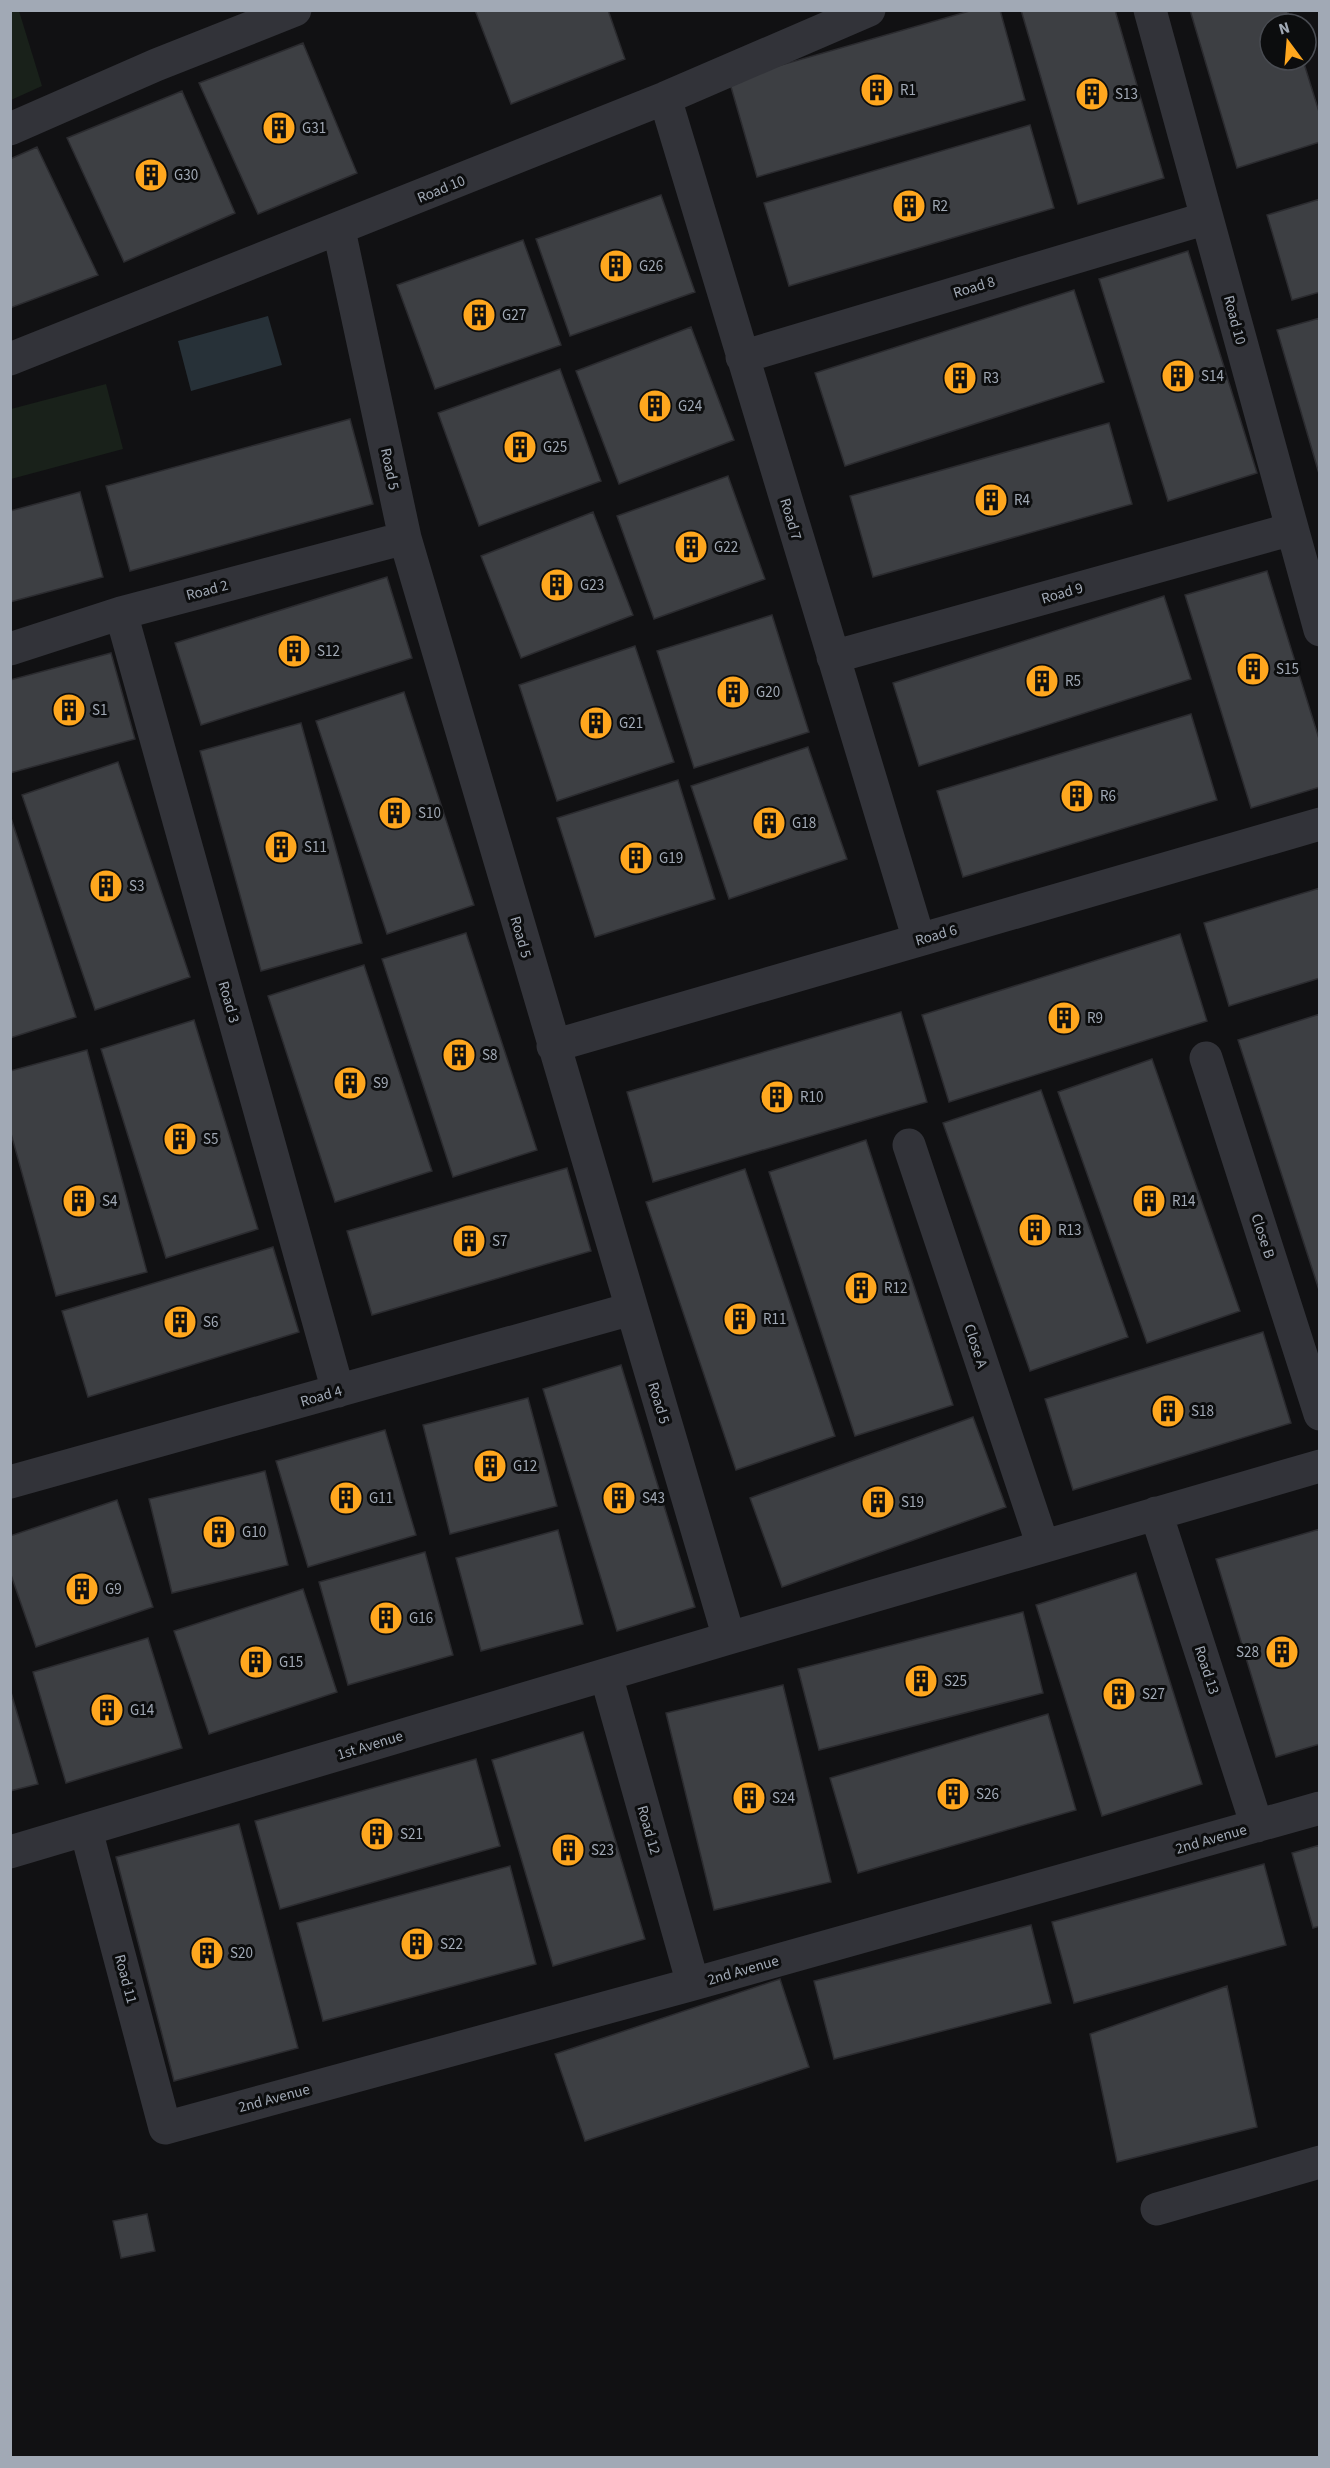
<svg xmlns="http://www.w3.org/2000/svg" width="1330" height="2468" font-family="'Source Sans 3',sans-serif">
	<rect width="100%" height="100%" fill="#111113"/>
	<!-- green -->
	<path fill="#19211a" d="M11,10L19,11L42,86L11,100Z
		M106,384L123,449L11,479V409Z"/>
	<!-- water -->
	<path fill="#273138" d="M268,316L282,365L191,391L178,341Z"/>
	<!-- building -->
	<path fill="#3d3f43" stroke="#2b2b2f" stroke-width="1.5" d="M475,10H608L625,59L511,104Z
		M973,10H1000L1025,100L757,177L729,80Z
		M1021,10H1115L1164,178L1078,204Z
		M1190,10H1287L1292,24H1270V60H1303L1320,115V142L1237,168Z
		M303,43L357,173L258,214L199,83Z
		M182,91L235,213L124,262L67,138Z
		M1030,125L1054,208L789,286L764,203Z
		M37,147L98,275L10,308V159Z
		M661,195L695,292L570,336L536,239Z
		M1320,199V292L1292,300L1267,215Z
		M523,240L561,345L435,389L397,285Z
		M1188,251L1257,473L1168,501L1099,279Z
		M1074,290L1104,382L845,466L815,373Z
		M1320,318V477L1277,330Z
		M691,327L734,440L619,484L576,371Z
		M560,369L601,481L479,526L438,413Z
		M350,419L373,504L130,571L106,486Z
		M1109,423L1132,504L873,577L850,496Z
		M728,476L765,579L654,619L617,516Z
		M80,492L103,577L10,602V511Z
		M593,512L633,615L521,658L481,556Z
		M1267,571L1320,742V787L1251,808L1185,595Z
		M387,577L412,658L201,725L175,643Z
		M1164,596L1191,679L919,766L893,683Z
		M772,615L809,732L694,768L657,651Z
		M635,646L674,762L557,801L519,685Z
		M111,653L135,739L10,773V680Z
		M404,692L474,905L387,934L316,721Z
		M1191,714L1217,800L963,877L937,791Z
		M301,723L362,943L261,971L200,751Z
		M808,747L847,859L729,899L691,786Z
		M118,762L190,977L95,1010L22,795Z
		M678,780L715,899L595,937L557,818Z
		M10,815L76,1017L10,1038Z
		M1320,888V978L1229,1006L1204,923Z
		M466,933L537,1150L453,1177L382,959Z
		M1180,934L1207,1021L949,1102L922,1015Z
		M364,965L432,1171L335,1202L268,996Z
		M901,1012L927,1102L653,1182L627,1092Z
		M1320,1014V1293L1238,1040Z
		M194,1020L258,1229L166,1258L101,1049Z
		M87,1050L147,1272L56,1296L10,1130V1071Z
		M1152,1059L1240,1311L1147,1343L1058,1092Z
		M1041,1090L1128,1337L1030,1371L943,1123Z
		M866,1140L953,1405L855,1436L769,1172Z
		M567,1168L591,1251L372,1315L347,1231Z
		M745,1169L835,1436L736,1470L646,1202Z
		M273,1247L299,1332L88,1397L62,1311Z
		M1263,1332L1291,1423L1073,1490L1045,1399Z
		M621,1365L695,1607L617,1631L543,1389Z
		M528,1398L557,1506L450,1534L423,1425Z
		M973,1417L1006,1507L782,1587L750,1498Z
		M385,1430L416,1535L308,1567L276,1461Z
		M265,1471L288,1565L172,1593L149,1499Z
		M117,1500L153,1607L36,1647L10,1572V1536Z
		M1320,1529V1744L1276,1757L1216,1559Z
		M558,1530L583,1624L481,1651L456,1558Z
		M425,1552L453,1655L348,1685L319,1582Z
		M1136,1573L1202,1784L1102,1816L1036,1605Z
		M303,1589L337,1692L209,1734L174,1631Z
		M1023,1612L1043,1693L819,1750L798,1669Z
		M148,1638L182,1748L66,1783L33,1672Z
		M783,1685L831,1882L714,1910L666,1713Z
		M10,1689L38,1784L10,1791Z
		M1048,1714L1076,1810L858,1873L830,1778Z
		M583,1732L645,1939L553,1966L492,1760Z
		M476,1759L500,1846L280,1909L255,1821Z
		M239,1824L298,2048L174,2081L116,1857Z
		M1320,1845V1926L1313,1928L1292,1853Z
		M1264,1864L1286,1945L1074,2003L1052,1922Z
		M510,1866L536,1964L323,2021L297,1923Z
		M1031,1925L1051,2003L834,2059L814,1981Z
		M780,1979L809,2067L585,2141L555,2054Z
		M1227,1986L1257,2127L1117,2162L1090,2034Z
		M147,2214L155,2251L121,2258L113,2221Z"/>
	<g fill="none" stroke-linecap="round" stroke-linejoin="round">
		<!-- street -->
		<path stroke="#323339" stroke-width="33" d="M1150,10L1320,630
			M665,98L919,940
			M10,129L156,65L295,10
			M339,230L405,538L729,1638
			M742,357L1207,218
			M10,359L665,98L869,10
			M121,613L338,1391
			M10,649L121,613L405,538
			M833,657L1292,529
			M553,1046L1320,824
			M1206,1058L1320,1414
			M909,1145L1043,1546
			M10,1482L631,1309
			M1156,1513L1257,1826
			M606,1675L693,1984
			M86,1830L165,2128L693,1984L1320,1808
			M10,1852L729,1638L1320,1466
			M1157,2209L1320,2162"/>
	</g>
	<!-- icons -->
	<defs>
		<g id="building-disc" transform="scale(1.725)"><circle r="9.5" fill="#ffa71e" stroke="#0c0d0e"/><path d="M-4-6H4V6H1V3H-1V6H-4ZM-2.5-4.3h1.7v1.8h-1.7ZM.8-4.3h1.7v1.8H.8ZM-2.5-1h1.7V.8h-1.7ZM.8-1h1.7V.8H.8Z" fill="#111"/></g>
	</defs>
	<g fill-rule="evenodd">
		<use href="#building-disc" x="877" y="90"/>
		<use href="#building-disc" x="1092" y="94"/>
		<use href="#building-disc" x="279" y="128"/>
		<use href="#building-disc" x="151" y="175"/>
		<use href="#building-disc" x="909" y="206"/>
		<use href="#building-disc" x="616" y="266"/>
		<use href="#building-disc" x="479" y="315"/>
		<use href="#building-disc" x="1178" y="376"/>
		<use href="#building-disc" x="960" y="378"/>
		<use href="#building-disc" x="655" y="406"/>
		<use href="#building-disc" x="520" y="447"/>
		<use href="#building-disc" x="991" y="500"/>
		<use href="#building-disc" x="691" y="547"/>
		<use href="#building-disc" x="557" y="585"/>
		<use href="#building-disc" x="294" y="651"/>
		<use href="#building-disc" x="1253" y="669"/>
		<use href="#building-disc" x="1042" y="681"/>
		<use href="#building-disc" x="733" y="692"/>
		<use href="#building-disc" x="69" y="710"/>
		<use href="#building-disc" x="596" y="723"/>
		<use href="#building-disc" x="1077" y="796"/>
		<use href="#building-disc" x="395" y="813"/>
		<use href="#building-disc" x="769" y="823"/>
		<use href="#building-disc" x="281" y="847"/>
		<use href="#building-disc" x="636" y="858"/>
		<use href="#building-disc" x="106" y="886"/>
		<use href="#building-disc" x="1064" y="1018"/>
		<use href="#building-disc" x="459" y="1055"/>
		<use href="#building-disc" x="350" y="1083"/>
		<use href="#building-disc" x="777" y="1097"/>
		<use href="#building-disc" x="180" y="1139"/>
		<use href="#building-disc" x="79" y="1201"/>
		<use href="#building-disc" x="1149" y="1201"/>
		<use href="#building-disc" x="1035" y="1230"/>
		<use href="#building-disc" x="469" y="1241"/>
		<use href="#building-disc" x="861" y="1288"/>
		<use href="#building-disc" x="740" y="1319"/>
		<use href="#building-disc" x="180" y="1322"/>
		<use href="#building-disc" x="1168" y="1411"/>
		<use href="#building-disc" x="490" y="1466"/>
		<use href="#building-disc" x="346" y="1498"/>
		<use href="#building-disc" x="619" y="1498"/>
		<use href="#building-disc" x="878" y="1502"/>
		<use href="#building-disc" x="219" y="1532"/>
		<use href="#building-disc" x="82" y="1589"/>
		<use href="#building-disc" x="386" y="1618"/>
		<use href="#building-disc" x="1282" y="1652"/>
		<use href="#building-disc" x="256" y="1662"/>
		<use href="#building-disc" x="921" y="1681"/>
		<use href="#building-disc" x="1119" y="1694"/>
		<use href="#building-disc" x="107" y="1710"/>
		<use href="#building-disc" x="953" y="1794"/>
		<use href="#building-disc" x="749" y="1798"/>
		<use href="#building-disc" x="377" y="1834"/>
		<use href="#building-disc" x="568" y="1850"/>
		<use href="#building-disc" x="417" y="1944"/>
		<use href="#building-disc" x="207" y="1953"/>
	</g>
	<g text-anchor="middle" stroke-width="6" stroke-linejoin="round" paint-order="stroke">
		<!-- poi labels -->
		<g font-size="15" fill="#a1a9b5" stroke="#0c0d0e" text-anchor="start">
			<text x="900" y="95">R1</text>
			<text x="1115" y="99">S13</text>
			<text x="302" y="133">G31</text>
			<text x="174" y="180">G30</text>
			<text x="932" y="211">R2</text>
			<text x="639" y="271">G26</text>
			<text x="502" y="320">G27</text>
			<text x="1201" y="381">S14</text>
			<text x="983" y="383">R3</text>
			<text x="678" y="411">G24</text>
			<text x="543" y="452">G25</text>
			<text x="1014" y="505">R4</text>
			<text x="714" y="552">G22</text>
			<text x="580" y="590">G23</text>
			<text x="317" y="656">S12</text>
			<text x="1276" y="674">S15</text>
			<text x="1065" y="686">R5</text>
			<text x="756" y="697">G20</text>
			<text x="92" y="715">S1</text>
			<text x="619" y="728">G21</text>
			<text x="1100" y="801">R6</text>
			<text x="418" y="818">S10</text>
			<text x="792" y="828">G18</text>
			<text x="304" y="852">S11</text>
			<text x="659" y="863">G19</text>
			<text x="129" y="891">S3</text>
			<text x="1087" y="1023">R9</text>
			<text x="482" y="1060">S8</text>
			<text x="373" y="1088">S9</text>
			<text x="800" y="1102">R10</text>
			<text x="203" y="1144">S5</text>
			<text x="102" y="1206">S4</text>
			<text x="1172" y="1206">R14</text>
			<text x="1058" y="1235">R13</text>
			<text x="492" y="1246">S7</text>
			<text x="884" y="1293">R12</text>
			<text x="763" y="1324">R11</text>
			<text x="203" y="1327">S6</text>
			<text x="1191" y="1416">S18</text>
			<text x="513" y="1471">G12</text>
			<text x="369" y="1503">G11</text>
			<text x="642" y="1503">S43</text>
			<text x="901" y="1507">S19</text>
			<text x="242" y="1537">G10</text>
			<text x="105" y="1594">G9</text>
			<text x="409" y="1623">G16</text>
			<text x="1259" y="1657" text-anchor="end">S28</text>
			<text x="279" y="1667">G15</text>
			<text x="944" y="1686">S25</text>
			<text x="1142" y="1699">S27</text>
			<text x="130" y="1715">G14</text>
			<text x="976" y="1799">S26</text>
			<text x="772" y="1803">S24</text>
			<text x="400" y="1839">S21</text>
			<text x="591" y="1855">S23</text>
			<text x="440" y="1949">S22</text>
			<text x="230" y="1958">S20</text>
		</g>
		<!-- street labels -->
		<g font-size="15" fill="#a1a9b5" stroke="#0c0d0e">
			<text transform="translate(441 189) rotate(-22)" y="5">Road 10</text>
			<text transform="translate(974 287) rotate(-17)" y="5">Road 8</text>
			<text transform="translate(1235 320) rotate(75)" y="5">Road 10</text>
			<text transform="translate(390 469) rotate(78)" y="5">Road 5</text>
			<text transform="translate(791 519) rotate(73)" y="5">Road 7</text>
			<text transform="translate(207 590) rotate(-15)" y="5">Road 2</text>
			<text transform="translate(1062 593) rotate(-16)" y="5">Road 9</text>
			<text transform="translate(936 935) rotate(-16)" y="5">Road 6</text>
			<text transform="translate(521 937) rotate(74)" y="5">Road 5</text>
			<text transform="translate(229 1002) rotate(74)" y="5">Road 3</text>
			<text transform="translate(1263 1236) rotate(72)" y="5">Close B</text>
			<text transform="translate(976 1346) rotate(72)" y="5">Close A</text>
			<text transform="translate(321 1396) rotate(-16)" y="5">Road 4</text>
			<text transform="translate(659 1403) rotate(73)" y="5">Road 5</text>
			<text transform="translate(1207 1670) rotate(72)" y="5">Road 13</text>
			<text transform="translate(370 1745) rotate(-17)" y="5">1st Avenue</text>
			<text transform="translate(649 1830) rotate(74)" y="5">Road 12</text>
			<text transform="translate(1211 1839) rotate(-16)" y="5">2nd Avenue</text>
			<text transform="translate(743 1970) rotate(-16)" y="5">2nd Avenue</text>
			<text transform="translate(126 1979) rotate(75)" y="5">Road 11</text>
			<text transform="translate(274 2098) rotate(-15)" y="5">2nd Avenue</text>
		</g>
	</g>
	<!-- border -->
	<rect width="1330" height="2468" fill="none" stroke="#a1a9b5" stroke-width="24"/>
	<!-- north arrow -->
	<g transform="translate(1288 42) rotate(344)"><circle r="28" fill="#0c0d0e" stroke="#484b51" stroke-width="1.5"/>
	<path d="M0-4.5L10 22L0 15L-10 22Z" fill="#ffa71e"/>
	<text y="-9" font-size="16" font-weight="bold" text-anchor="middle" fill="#a1a9b5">N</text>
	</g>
</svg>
